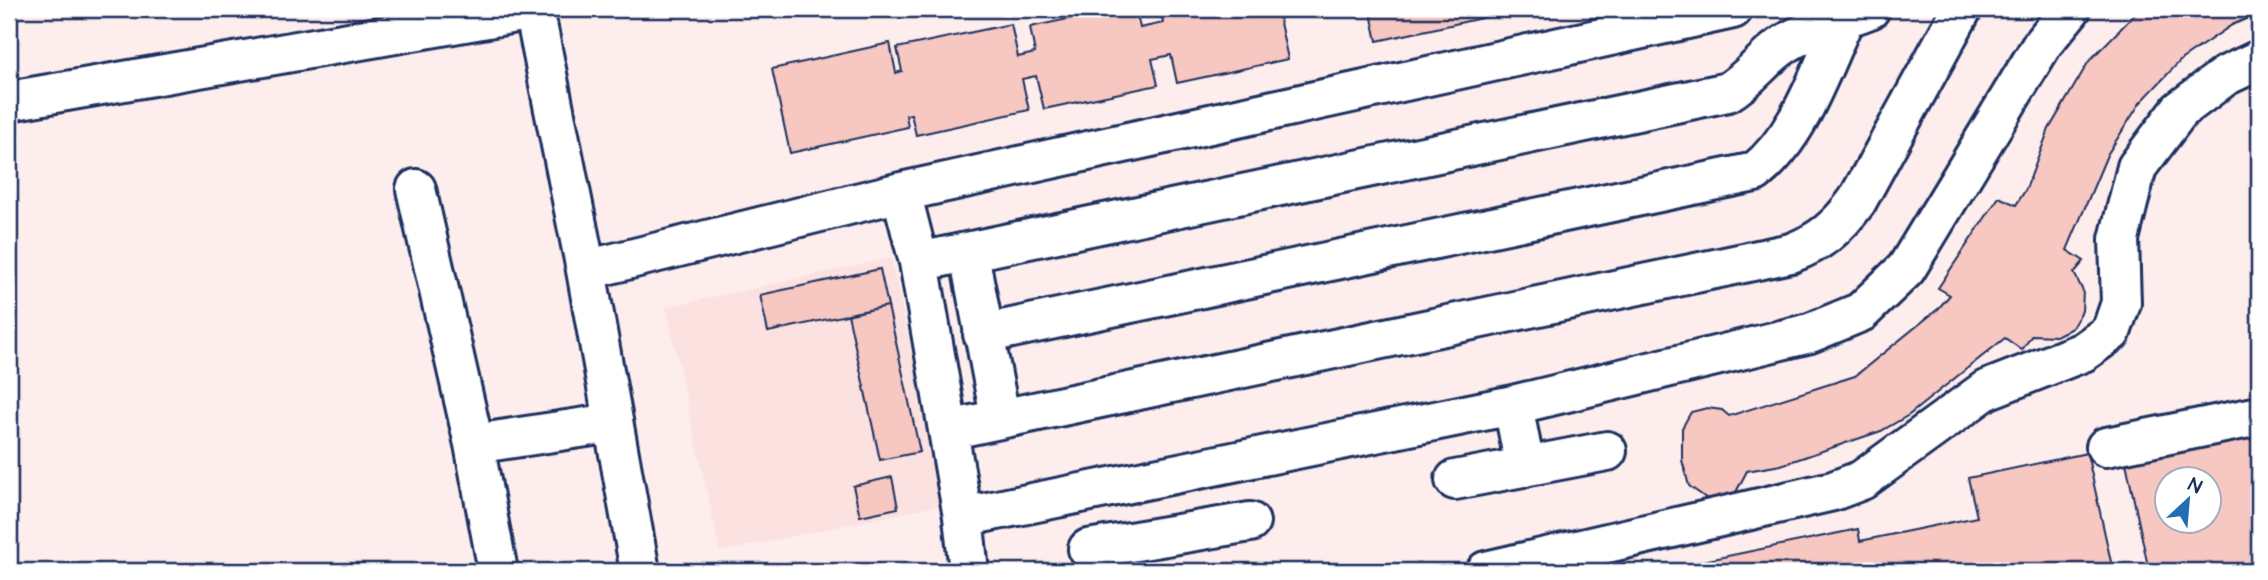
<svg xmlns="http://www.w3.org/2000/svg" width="2268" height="580" font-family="'Architects Daughter',sans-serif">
	<rect width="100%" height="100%" fill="#fdeeed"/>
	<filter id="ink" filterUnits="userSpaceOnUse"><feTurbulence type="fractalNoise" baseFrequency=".0143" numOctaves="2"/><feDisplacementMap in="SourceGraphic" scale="14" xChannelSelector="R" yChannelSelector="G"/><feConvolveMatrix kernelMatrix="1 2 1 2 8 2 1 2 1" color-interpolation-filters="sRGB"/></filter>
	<g filter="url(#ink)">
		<!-- built -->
		<path fill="#fbe2e0" d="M891,258L945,504L720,552L666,307Z"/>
		<!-- building -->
		<path fill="#f7c7c2" stroke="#1b2f5e" stroke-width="2" fill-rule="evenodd" d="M1115,9H1136L1140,28L1163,23L1160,9H1277L1288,59L1177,83L1171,55L1152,59L1158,85L1044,109L1036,76L1022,79L1029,110L916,135L911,114L906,115L908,127L790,153L772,69L890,43L896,73L902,71L897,48L1011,24L1018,57L1035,53L1030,27Z
			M1370,9H1489L1491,16L1377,41Z
			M1504,9H1535L1505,15Z
			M2140,9H2259V17L2255,15L2232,25L2182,59L2140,103L2107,155L2067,250L2084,261L2074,273L2083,291L2082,311L2072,328L2056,336L2032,335L2022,350L2005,338L1909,415L1881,431L1781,465L1747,471L1736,492L1723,500L1706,498L1689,486L1682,460V428L1691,412L1707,408L1722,410L1729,416L1855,376L1938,309L1950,295L1938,288L1999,197L2016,205L2026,189L2049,129L2089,61Z
			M880,269L888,306L768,332L760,295Z
			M888,306L920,452L880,460L848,314Z
			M2259,429V568L2245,571H2149L2125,458ZM2166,478H2208V520H2166Z
			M2087,453L2113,571H1680L1679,566L1858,529L1860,541L1977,517L1968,478Z
			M892,477L898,508L860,516L853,486Z"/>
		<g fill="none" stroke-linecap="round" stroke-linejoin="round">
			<!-- minor casing -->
			<g stroke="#1b2f5e" stroke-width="44">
				<path id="minor" d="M534,9L586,270L640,571
					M9,101L539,9
					M416,189L474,444L498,571
					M901,192L919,262L963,517L969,571
					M969,254L1000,417
					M919,262L1728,92C1748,80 1760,63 1778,49C1804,29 1841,20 1870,9
					M586,270L901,192L1733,9
					M983,334L1755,172C1801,135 1820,70 1845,18
					M1513,405L1525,467
					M948,430L1791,253C1821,242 1838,227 1857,201L1962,9
					M474,444L613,423
					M2106,447L2259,416
					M1455,480L1607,451
					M963,517L1513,405L1810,333L1861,312L1906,269L2043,43L2071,9
					M1088,549L1250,522
					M1486,571L1833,491L1862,480L1986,390L2083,352L2111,332L2121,303L2119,239L2137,167L2180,110L2225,76L2259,60"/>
			</g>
			<!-- minor -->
			<use href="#minor" stroke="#fff" stroke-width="38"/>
		</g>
	</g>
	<!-- margin -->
	<rect width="2268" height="580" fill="none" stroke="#fff" stroke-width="35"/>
	<rect x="18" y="18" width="2233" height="545" fill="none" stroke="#1b2f5e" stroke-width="2.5" filter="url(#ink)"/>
	<!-- north arrow -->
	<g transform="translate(2188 500) rotate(26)"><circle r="33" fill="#ffffff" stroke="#a4acbf" stroke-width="2"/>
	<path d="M0-5L12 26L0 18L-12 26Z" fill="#1f6fb2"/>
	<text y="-10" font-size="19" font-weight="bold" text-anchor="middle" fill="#1b2f5e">N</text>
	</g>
</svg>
